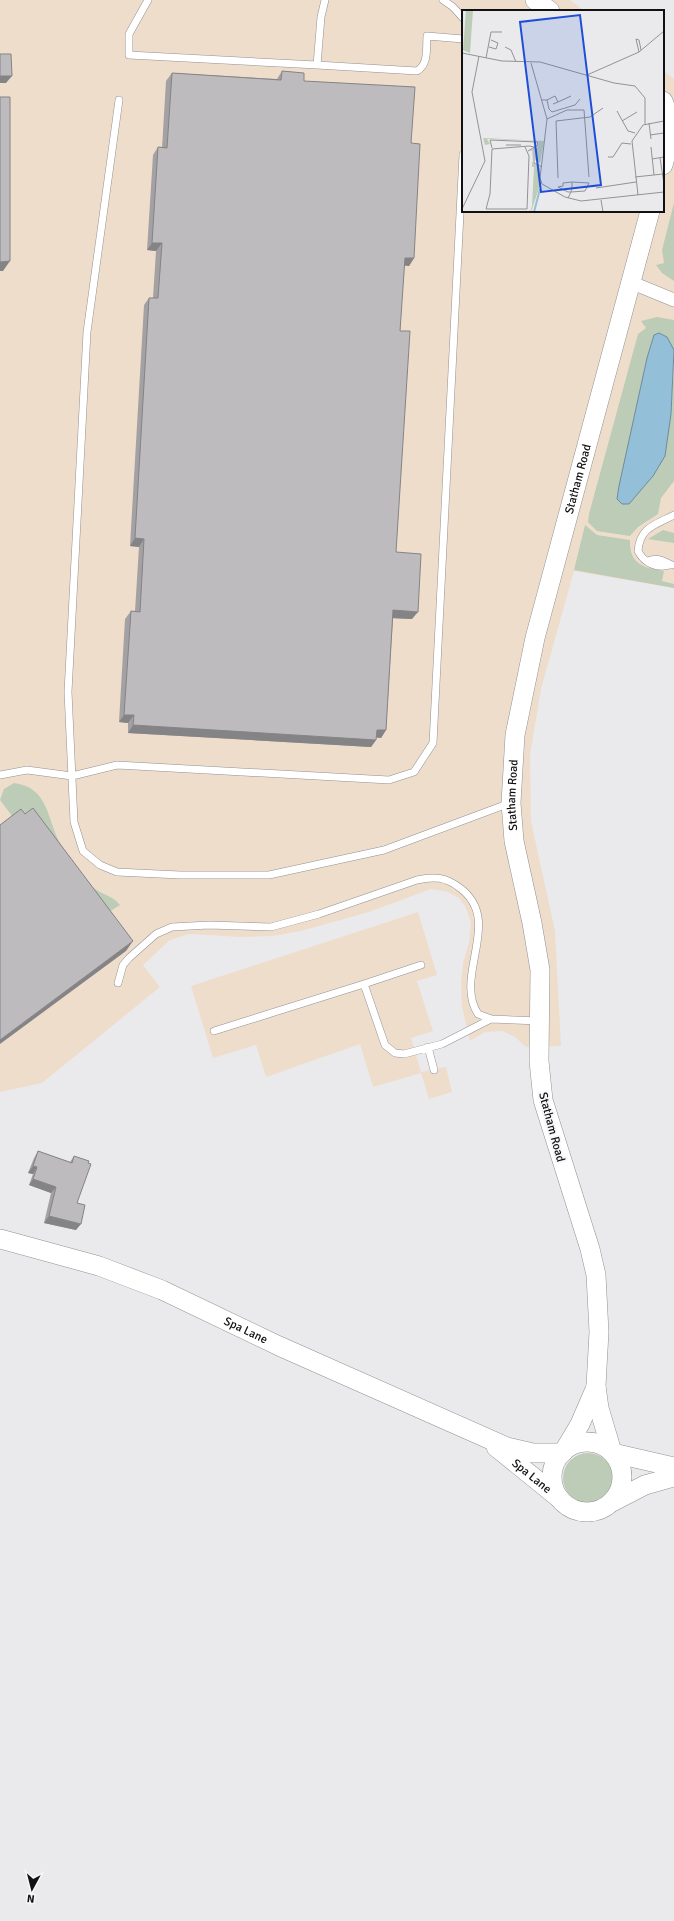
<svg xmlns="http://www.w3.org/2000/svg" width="674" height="1921" font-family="Signika,sans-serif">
	<rect width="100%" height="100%" fill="#eaeaec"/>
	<!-- industrial -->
	<path fill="#efddcc" d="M0,0H570L585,11H463V211H663V70L674,79V588L574,571L541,689L530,755L531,821L555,931L561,1046L526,1047L515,1037L502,1031L485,1032L470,1041L462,1007L461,985L463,963L469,943L471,922L465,906L459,898L448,892L431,889L369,912L301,931L273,936L241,937L189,934L170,940L143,965L160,987L42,1083L0,1092Z
		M418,912L437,975L417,981L433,1031L411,1038L421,1072L446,1067L452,1092L429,1099L421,1073L373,1087L360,1044L266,1077L256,1045L213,1058L191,986Z"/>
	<!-- green -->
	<path fill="#bcccb6" d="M674,203V281L662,273L656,265L664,263L662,250Z
		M657,317L674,320V350L667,337L654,335L647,358L617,499L665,456L671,414L674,365V481L661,498L658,514L638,527L630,536L597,531L588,522L589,514L638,334L646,328L641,321Z
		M585,525L597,535L630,540C629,564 643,568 664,571L662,581L674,584V588L574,570Z
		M663,530L674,533V543L648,539Z
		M14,783C50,788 46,819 61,845C67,856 81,875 90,885C99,894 113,895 120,905L101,917L18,824L0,800L4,789Z
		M563 1478a25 25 0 1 1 50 0a25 25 0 1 1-50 0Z"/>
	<!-- water -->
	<path fill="#94bfd8" stroke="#6d8b9d" d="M659,333L667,337L674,350L671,414L665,456L653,476L629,504H622L617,499L619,486L647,358L654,335Z"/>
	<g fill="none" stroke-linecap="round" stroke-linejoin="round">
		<!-- lane casing -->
		<g stroke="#919194" stroke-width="8">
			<path id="lane" d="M148,0L129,34V55L317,65L321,17L325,0
				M443,0L453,7L463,18
				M317,65L417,71C429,64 426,48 427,36L463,39
				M119,100L87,332L68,692L74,822L83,851L100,865L117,872L180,875H269L384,850L510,803
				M648,561C659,557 662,561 672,565
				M670,565C657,569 644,563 638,551C640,527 655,525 674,515
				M0,775L27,770L72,776L117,765L389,780L414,772L433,743L463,155
				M421,965L364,984L385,1045L395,1053L404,1054L442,1044L491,1019
				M118,983L123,965L129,958L156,934L172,927L209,925L271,927L319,914L417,880C434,876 446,877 460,888C504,921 453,975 478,1014L491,1019L539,1021
				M214,1031L364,984
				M428,1047L434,1070"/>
		</g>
		<!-- street casing -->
		<g stroke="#919194" stroke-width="14">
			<path id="street" d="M630,282L674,300"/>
		</g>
		<!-- secondary casing -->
		<g stroke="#919194" stroke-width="20">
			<g id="secondary">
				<path d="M535,0L550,11"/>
				<path d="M663,101C672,122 669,144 663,165"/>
				<path id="s1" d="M0,1239L99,1266L162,1290L279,1346L507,1447L533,1453H562"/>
				<circle cx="587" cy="1477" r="35"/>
				<path id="s2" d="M496,1447L559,1498"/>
				<path d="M564,1451L580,1424L596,1387"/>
				<path id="s3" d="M612,1452L599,1408L596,1386L599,1332L596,1275L590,1249L543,1100L539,1061L540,970L532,923L514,841L511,803L515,735L535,638L650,211"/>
				<path d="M613,1453L674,1467"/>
				<path d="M612,1502L645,1485L674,1477"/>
			</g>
		</g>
		<!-- lane -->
		<use href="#lane" stroke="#fff" stroke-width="7"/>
		<!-- street -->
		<use href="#street" stroke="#fff" stroke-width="13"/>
		<!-- secondary -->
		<use href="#secondary" stroke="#fff" stroke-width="19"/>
	</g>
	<!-- wall -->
	<path fill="#a3a1a3" d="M282,71L304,81L411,143L414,258L409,266L404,265L400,331L396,552L412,619L393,618L386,730L381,738L376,737V740L371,747L128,733V723L119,722L125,619L131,611H135L139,547L130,546L144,305L149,298H153L156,251L147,250L153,155L158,147L162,148L166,81L172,73L277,79Z
		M38,1151L70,1162L74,1156L77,1203L76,1230L44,1223L51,1193L29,1185L33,1174L28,1173L34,1158Z"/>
	<!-- shaded-wall -->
	<path fill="#848385" d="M0,76H12L6,83H0Z
		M152,243H162L156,251L147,250Z
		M405,258H414L409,266L399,265Z
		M10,261L3,271H0V262Z
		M135,538L144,539L139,547L130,546Z
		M393,610L418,612L412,619L388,618Z
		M124,715H134L128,723L119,722Z
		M133,725L376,740L371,747L128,733Z
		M377,730H386L381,738L371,737Z
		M133,941L126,951L0,1044V1040Z
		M33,1166L37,1167L33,1174L28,1173Z
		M33,1179L56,1187L51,1193L29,1185Z
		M49,1216L81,1224L76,1230L44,1223Z"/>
	<!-- building -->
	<path fill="#bdbbbe" stroke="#848385" d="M0,54H11L12,76H0Z
		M282,71L304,73V81L415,87L411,143L420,144L414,258H405L400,331H410L396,552L421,554L418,612L393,610L386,730H377L376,740L133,725L134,715H124L131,611L140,612L144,539L135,538L149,298H158L162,243H152L158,147L167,148L172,73L281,80Z
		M0,97H10V261L0,262Z
		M33,808L133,941L0,1040V825L21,809L25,814Z
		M38,1151L72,1163L74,1156L89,1161L88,1163L91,1164L77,1203L85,1205L81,1224L49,1216L56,1187L33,1179L37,1167L33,1166Z"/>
	<g text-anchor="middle" stroke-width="4" stroke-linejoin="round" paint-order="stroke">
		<!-- street labels -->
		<g font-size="12" fill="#111112" stroke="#f7f7fa">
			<text dy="4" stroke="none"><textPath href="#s3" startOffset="994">Statham Road</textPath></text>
			<text dy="4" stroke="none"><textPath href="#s3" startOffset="670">Statham Road</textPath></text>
			<text transform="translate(552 1127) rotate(75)" y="4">Statham Road</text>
			<text dy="4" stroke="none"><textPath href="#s1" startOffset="263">Spa Lane</textPath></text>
			<text dy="4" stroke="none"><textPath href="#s2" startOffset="46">Spa Lane</textPath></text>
		</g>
	</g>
	<!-- overview -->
	<g transform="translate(462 10)">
		<rect width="202" height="202" fill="#eaeaec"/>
		<path d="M4,0H11L8,43L1,40ZM21,128L82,131L78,153L73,150V141L77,134L74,131L27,129H25L28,134L23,135ZM71,139L70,152L78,158V175L69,202H68L70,196L72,157H70V141H67Z" fill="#bcccb6"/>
		<path fill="none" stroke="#94bfd8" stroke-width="2" d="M72,202L78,179"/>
		<path fill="none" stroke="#939395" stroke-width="1" d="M174,29L177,30L179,40M174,29L177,42M27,37L34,39L36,33L29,30M43,37L49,40L54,52M0,43L40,51L78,52L152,73L173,76L183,88V114M24,48L29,22H40M69,53L85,109L78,168L80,174L103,187L119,191L202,182M125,65L177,42L202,21M80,90H85L87,99L90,102L113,95L118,89M85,90L93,86L96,92L91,94M96,92L109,86M155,101L166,121L173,123M85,109L105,100H122L127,167M160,111L175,102M187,113L189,129M188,125L202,123M44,135H59M63,137L67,146L65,199H24L28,184L30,139L67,136L72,137M72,137V153L80,157M189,137L192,165M30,138L28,130L75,132M66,141L76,135L75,132M146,147H151L160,133L169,134M198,148L202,174M190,149L202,147M173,167L201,164M96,168L94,111L128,107L141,98M134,178L174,172M176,185L170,131L181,115L202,111M106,188L109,182V181L110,179V172L127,173L123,181L109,182H106L96,177L101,176V173L110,172M139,190L141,202M0,199L23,151L10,82L17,46"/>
		<path fill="#1d4ed8" fill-opacity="0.15" stroke="#1d4ed8" stroke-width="2" d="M118,5L139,175L79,182L58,12Z"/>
		<rect width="202" height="202" fill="none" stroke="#111112" stroke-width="2"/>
	</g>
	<!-- north arrow -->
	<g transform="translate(32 1889) rotate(187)" stroke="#f7f7fa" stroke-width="3" paint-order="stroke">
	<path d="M0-3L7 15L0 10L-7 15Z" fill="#111112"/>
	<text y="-6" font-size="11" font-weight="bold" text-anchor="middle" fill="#111112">N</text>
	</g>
</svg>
